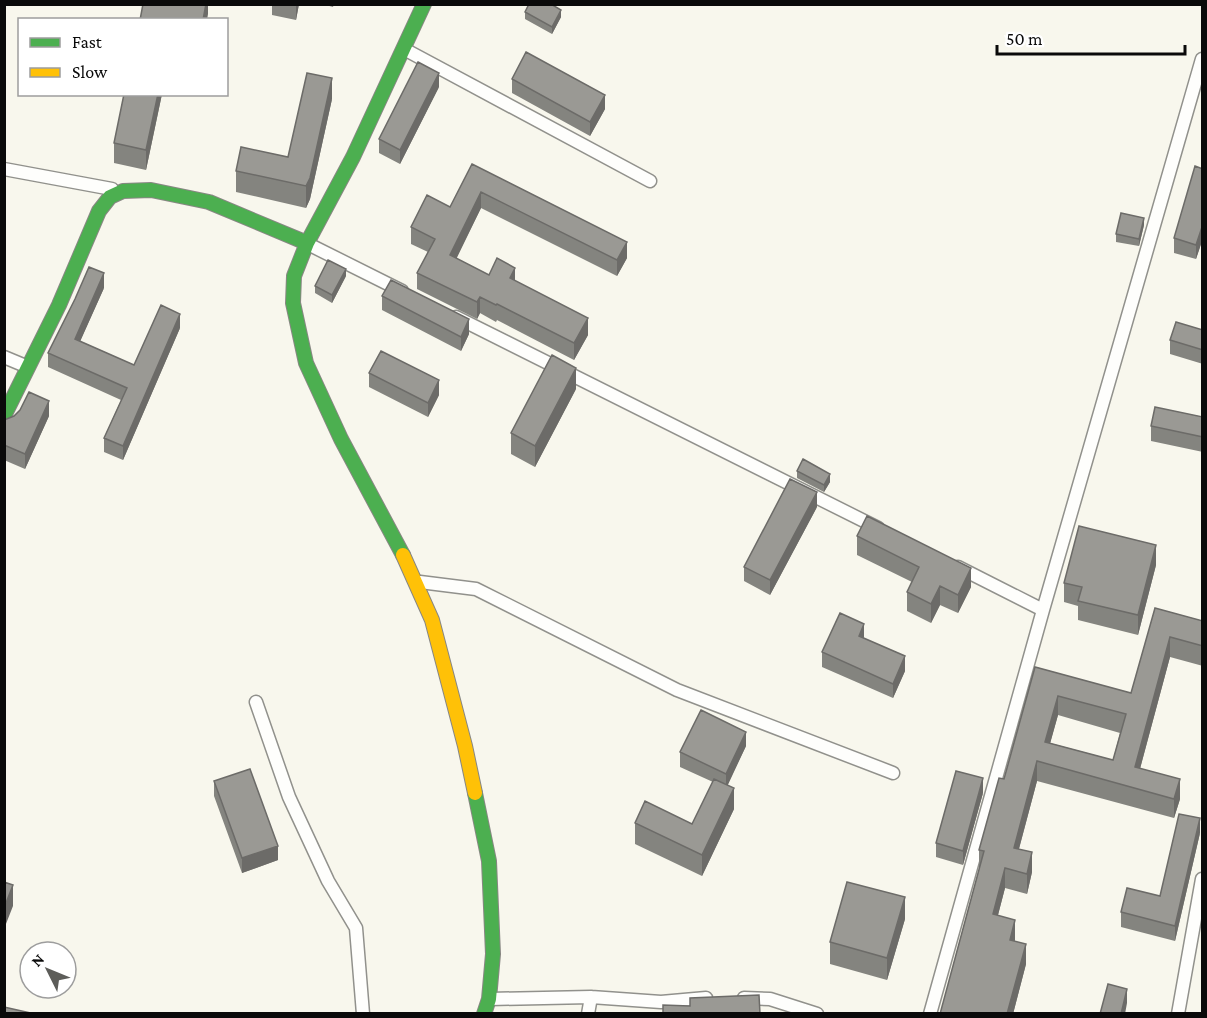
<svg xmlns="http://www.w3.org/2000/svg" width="1207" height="1018" font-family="'Crimson Pro',serif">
	<rect width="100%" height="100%" fill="#f8f7ed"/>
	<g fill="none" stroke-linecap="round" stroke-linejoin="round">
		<!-- lane casing -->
		<g stroke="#91918c" stroke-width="15">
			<path id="lane" d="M404,49L650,181
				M4,169L112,189
				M308,244L402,291
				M456,317L878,528
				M4,357L28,367
				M958,567L1043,610
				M420,582L476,589L677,690L893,773
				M256,702L289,797L328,881L356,928L363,1014
				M744,998L770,999L817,1014
				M490,999L591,997L661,1002L706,998
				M588,1014L591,997
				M930,1014L1043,610L1202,59
				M1178,1014L1202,879"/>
		</g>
		<!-- fast casing -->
		<g stroke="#888783" stroke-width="16">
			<path id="fast" d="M4,416L59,305L99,211L110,197L123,191L151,190L209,202L307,243
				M403,555L341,439L306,363L293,303L294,276L307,243L353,157L424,4
				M475,793L489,861L493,954L489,999L484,1014"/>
		</g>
		<!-- slow casing -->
		<g stroke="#888783" stroke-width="16">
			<path id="slow" d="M403,555L432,620L465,746L475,793"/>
		</g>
		<!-- lane -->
		<use href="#lane" stroke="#fefefc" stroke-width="12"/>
		<!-- fast -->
		<use href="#fast" stroke="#4caf50" stroke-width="14"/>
		<!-- slow -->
		<use href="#slow" stroke="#ffc107" stroke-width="14"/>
	</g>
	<!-- wall -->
	<path fill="#84847f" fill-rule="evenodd" d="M272,4H299L296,20L272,15Z
		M322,4H334L333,7Z
		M525,12L561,17L552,34L525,19Z
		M512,79L605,109L590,136L512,93Z
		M439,87L400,164L379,153V139Z
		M162,94L146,170L114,163V143Z
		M332,99L310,199L306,208L236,192V171L288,157Z
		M472,164L627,258L617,276L481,208L456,258L489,275L515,281L588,335L574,360L497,320L496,322L480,313L477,319L417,289V273L428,252L411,244V227L450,207Z
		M1203,169V238L1196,259L1174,253V238Z
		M1144,225L1139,246L1116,242V234Z
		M346,276L332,303L315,293V286Z
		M104,288L80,341L134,365L180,328L123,460L104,452V438L121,400L48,367V353Z
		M382,296L469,334L461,351L382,310Z
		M1203,330V364L1170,354V340Z
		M369,373L439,395L428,417L369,387Z
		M576,389L535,467L511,454V433Z
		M49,416L25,469L4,460V420Z
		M1203,417V452L1151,441V426Z
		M1203,467V488L1201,487V473Z
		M797,471L830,482L824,492L797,478Z
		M817,507L770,595L744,581V567Z
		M857,536L971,587L958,613L940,605L931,623L907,611V592L912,582L857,555Z
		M1156,565L1138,635L1078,620V606L1064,602V583Z
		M1155,608L1203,621V666L1170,657L1140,769L1180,799L1174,818L1037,781L1019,849L1032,872L1027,894L1005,888L998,915L1015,940L1014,941L1026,964L1013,1014H940L979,870V850L1004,779L1035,667L1131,693ZM1058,715L1120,733L1113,760L1050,743Z
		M864,638L905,671L893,698L822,667V652Z
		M746,746L727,785L734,809L702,876L635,844V823L692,824L713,782L680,767V752Z
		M214,781L278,860L242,873L214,796Z
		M983,793L963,865L936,857V843Z
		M1200,833L1175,941L1121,927V912L1160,896Z
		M905,919L887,980L830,964V942Z"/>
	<!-- shaded-wall -->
	<path fill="#6c6b68" d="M206,4H208V14L207,20H203Z
		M296,4H299L296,20Z
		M561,10V17L552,34V27Z
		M439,73V87L400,164V150Z
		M332,78V99L310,199L306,208V186Z
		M158,94H162L146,170V150Z
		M605,95V109L590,136V122Z
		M481,192V208L450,272V255Z
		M1144,218V225L1139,246V239Z
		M1203,224V238L1196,259V245Z
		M627,242V258L617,276V260Z
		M515,268V284L510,278Z
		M346,269V276L332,303V295Z
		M104,273V288L75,353V339Z
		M480,297V313L477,319V302Z
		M180,314V328L123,460V446Z
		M588,318V335L574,360V343Z
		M469,319V334L461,351V337Z
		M576,368V389L535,467V446Z
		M439,380V395L428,417V403Z
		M49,401V416L25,469V454Z
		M830,474V482L824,492V485Z
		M817,492V507L770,595V580Z
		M1156,545V565L1138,635V615Z
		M971,568V587L958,613V595Z
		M940,586V605L931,623V604Z
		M864,624V638L859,636Z
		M1170,637V657L1135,787V767Z
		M905,656V671L893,698V684Z
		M1058,696V715L1045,762V742Z
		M746,732V746L726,789V774Z
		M1037,761V781L1014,867V848Z
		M983,778V793L963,865V851Z
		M1180,779V799L1174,818V799Z
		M734,788V809L702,876V855Z
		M1200,818V833L1175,941V926Z
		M278,846V860L242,873V858Z
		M1032,852V872L1027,894V874Z
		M1005,868V888L993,934V914Z
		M13,885V906L4,929V908Z
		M905,897V919L887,980V958Z
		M1015,920V940L1010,959V940Z
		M1026,944V964L1013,1014H1007Z
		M1127,989V1003L1125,1014H1121Z"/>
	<!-- building -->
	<path fill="#9a9994" stroke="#6c6b68" stroke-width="1.5" fill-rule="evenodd" d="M143,4H206L203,20H140Z
		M529,4H551L561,10L552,27L525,12Z
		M526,52L605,95L590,122L512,79Z
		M418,62L439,73L400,150L379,139Z
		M307,73L332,78L310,178L306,186L236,171L241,147L288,157Z
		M124,94H158L146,150L114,143Z
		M472,164L627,242L617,260L481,192L450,255L489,275L497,258L515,268L510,278L588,318L574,343L497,304L496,305L480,297L477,302L417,273L435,239L411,227L427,195L450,207Z
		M1195,166L1203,169V224L1196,245L1174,238Z
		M1121,213L1144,218L1139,239L1116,234Z
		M328,260L346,269L332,295L315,286Z
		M89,267L104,273L75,339L134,365L161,305L180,314L123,446L104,438L127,388L48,353L75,299Z
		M391,280L469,319L461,337L382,296Z
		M1176,322L1203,330V350L1170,340Z
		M381,351L439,380L428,403L369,373Z
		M552,355L576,368L535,446L511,433Z
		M29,392L49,401L25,454L4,445V420L14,416L20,410Z
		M1155,407L1203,417V437L1151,426Z
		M803,459L830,474L824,485L797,471Z
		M790,479L817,492L770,580L744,567Z
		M867,516L971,568L958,595L940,586L931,604L907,592L919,567L857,536Z
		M1079,526L1156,545L1138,615L1078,601L1082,587L1064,583Z
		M1155,608L1203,621V646L1170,637L1135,767L1180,779L1174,799L1037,761L1014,848L1032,852L1027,874L1005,868L993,914L1015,920L1010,940L1026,944L1007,1014H940L984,851L979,850L999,778L1004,779L1035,667L1131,693ZM1058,696L1126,714L1113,760L1045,742Z
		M840,613L864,624L859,636L905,656L893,684L822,652Z
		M701,710L746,732L726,774L680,752Z
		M250,769L278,846L242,858L214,781Z
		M956,771L983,778L963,851L936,843Z
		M714,779L734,788L702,855L635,823L645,801L692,824Z
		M1179,814L1200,818L1175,926L1121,912L1127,888L1160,896Z
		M4,882L13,885L4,908Z
		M847,882L905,897L887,958L830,942Z
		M1108,984L1127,989L1121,1014H1100Z
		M759,995L760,1014H663V1005L690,1006V998Z
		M4,1007L35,1014H4Z"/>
	<!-- border -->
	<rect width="1207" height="1018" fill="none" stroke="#0a0a0a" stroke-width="12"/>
	<!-- legend -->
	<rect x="18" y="18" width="210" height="78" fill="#ffffff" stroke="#9d9d9d" stroke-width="1.5"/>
	<rect x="30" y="38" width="30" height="9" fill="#4caf50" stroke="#9d9d9d" stroke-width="1.5"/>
	<text x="72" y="48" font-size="18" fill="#0a0a0a">Fast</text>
	<rect x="30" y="68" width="30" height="9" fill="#ffc107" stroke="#9d9d9d" stroke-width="1.5"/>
	<text x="72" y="78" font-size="18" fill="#0a0a0a">Slow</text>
	<!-- north arrow -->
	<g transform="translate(48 970) rotate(313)"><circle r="28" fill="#ffffff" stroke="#9d9d9d" stroke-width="1.5"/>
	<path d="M0-4.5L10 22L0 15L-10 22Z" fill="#5d5d59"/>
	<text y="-9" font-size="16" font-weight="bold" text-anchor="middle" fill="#0a0a0a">N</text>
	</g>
	<!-- scale -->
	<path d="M997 45v9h188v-9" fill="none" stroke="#0a0a0a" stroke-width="3"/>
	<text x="1006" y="45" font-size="18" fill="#0a0a0a" stroke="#ffffff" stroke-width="4.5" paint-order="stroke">50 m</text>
</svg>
